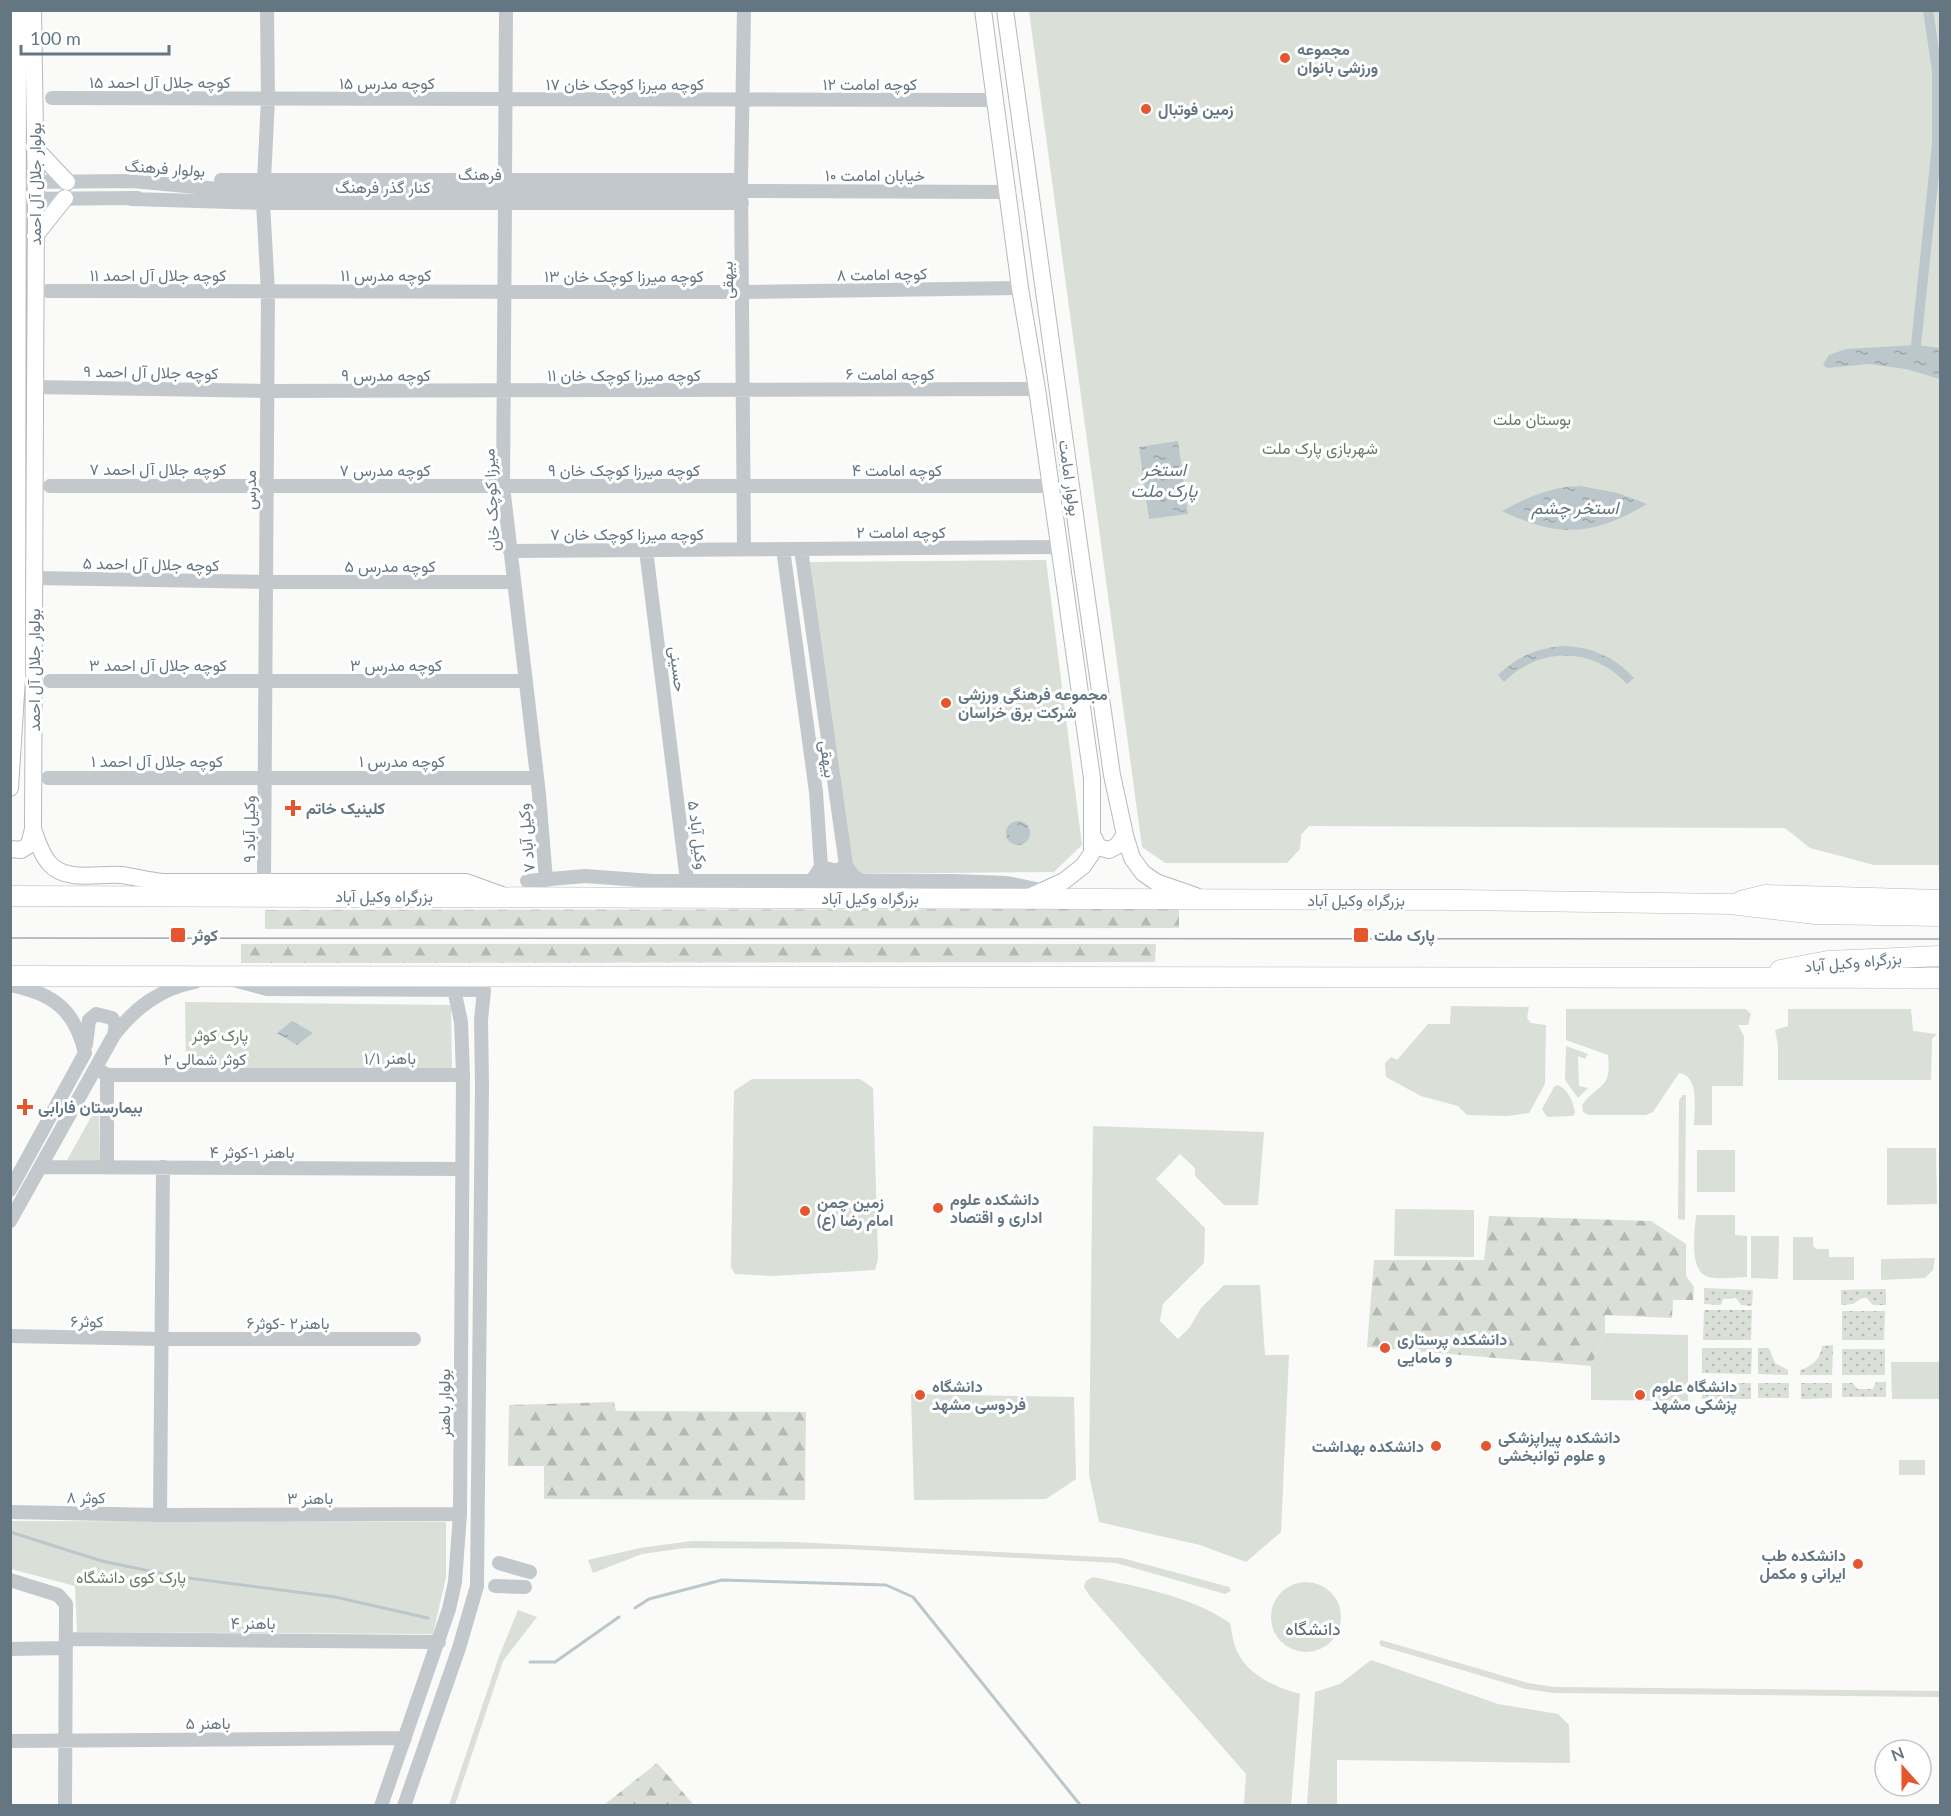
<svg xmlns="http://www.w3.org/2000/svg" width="1951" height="1816" font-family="Lato,Vazirmatn,sans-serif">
	<defs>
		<pattern id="forest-firs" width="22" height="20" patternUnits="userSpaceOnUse" patternTransform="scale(1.5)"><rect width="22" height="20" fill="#dadfd7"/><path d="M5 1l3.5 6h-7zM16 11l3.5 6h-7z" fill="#b4b9b4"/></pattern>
		<pattern id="garden-dots" width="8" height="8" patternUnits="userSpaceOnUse" patternTransform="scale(1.5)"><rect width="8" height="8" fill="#dadfd7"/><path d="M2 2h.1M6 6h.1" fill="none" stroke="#b4b9b4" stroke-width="1.8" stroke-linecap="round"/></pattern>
		<pattern id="water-ripples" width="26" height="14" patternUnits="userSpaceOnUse" patternTransform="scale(1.5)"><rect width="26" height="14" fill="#bbc7cb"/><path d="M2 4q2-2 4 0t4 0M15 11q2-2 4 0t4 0" fill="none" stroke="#9ca6aa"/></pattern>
	</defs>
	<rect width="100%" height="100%" fill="#fafaf8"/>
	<!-- green -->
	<path fill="#dadfd7" d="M1029,11H1940V865H1874L1810,848L1785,828L1309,826L1301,835L1300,849L1287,863H1165L1142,847Z
		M1046,560L1082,845L1054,872L851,874L809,562Z
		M185,1002L451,1005L452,1070L186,1068Z
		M1451,1006L1529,1007L1527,1018L1531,1023L1546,1025L1545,1084L1529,1113L1507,1116L1467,1115L1458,1106L1421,1096L1386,1077L1385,1063L1391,1057L1397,1060L1428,1024H1450Z
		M1566,1009H1746L1751,1014L1748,1025H1738L1744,1036L1743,1086H1712V1125H1694C1694,1109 1700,1076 1679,1073L1653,1112L1646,1115H1589L1583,1112L1582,1105C1599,1082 1612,1090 1608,1055L1566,1040Z
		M1788,1009H1911L1913,1031L1937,1034L1932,1039L1931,1080H1778V1045L1775,1030L1788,1026Z
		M1566,1046L1588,1054L1585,1059L1578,1056L1579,1086L1588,1088L1578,1098L1565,1080Z
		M752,1079H860L873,1088L878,1259L875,1270L773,1276L735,1274L731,1267L734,1091Z
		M1558,1085C1568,1089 1574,1103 1575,1114L1572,1116L1547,1117L1542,1109L1554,1087Z
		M1683,1095H1686L1685,1220L1678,1219L1679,1100Z
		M99,1103L100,1161L67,1160Z
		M1093,1126L1264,1132L1258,1205H1224L1195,1176V1168L1180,1154L1156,1179L1205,1228L1204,1263L1163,1304L1160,1321L1178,1339L1190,1327L1201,1308L1224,1285H1260L1265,1355H1289L1281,1532L1246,1562L1200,1545L1099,1522L1089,1474Z
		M1887,1148H1936L1937,1204L1887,1205Z
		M1697,1150H1735V1192H1697Z
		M1395,1209L1474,1210V1257L1394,1256Z
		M1696,1215H1735V1235L1747,1236V1277C1735,1277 1720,1280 1709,1277C1688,1272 1695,1231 1696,1215Z
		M1751,1236H1779L1778,1279L1751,1278Z
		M1793,1237H1813V1246L1817,1249H1829V1257H1854V1280H1793Z
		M1935,1258L1933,1270L1925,1278L1881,1280V1259Z
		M1605,1333L1688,1335V1401L1591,1400V1366Z
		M1891,1362H1940V1399H1892Z
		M911,1394L1074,1397L1076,1479L1046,1499L914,1500Z
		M1899,1460H1925V1475H1899Z
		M10,1521L446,1522V1577L433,1634L77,1632L75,1586L11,1569Z
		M692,1541L792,1542L1122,1558L1229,1587L1231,1591L1225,1594L1116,1563L847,1549L685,1548L642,1554L593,1573L588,1560L640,1548Z
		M1093,1577C1138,1587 1191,1596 1230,1623C1232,1632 1233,1643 1237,1651C1248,1676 1276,1687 1300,1694L1291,1805H1244L1246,1774L1089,1595L1084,1587L1086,1581Z
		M1271 1617a35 35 0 1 1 70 0a35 35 0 1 1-70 0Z
		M518,1610L537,1617L503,1661L455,1805H449L498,1659Z
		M1381,1640L1528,1683L1554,1687L1940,1691V1697L1554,1693L1526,1689L1381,1646L1379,1643Z
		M1371,1660L1498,1704L1558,1714L1569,1725L1570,1763L1337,1760V1805H1307L1315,1692L1340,1684Z"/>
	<!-- forest -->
	<path fill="url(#forest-firs)" d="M1179,909V928L265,929V910Z
		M241,944H1156L1155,962L241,963Z
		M1489,1216L1651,1221L1686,1244V1276L1694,1287L1693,1300H1673L1672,1318L1605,1315V1333L1591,1366L1367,1347L1374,1260H1484Z
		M614,1402L616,1411L806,1412L805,1500L544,1499V1466H508L509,1405Z
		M657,1763L694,1805H604Z"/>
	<!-- garden -->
	<path fill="url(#garden-dots)" d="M1704,1288L1753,1290L1752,1306L1741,1305L1736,1298L1723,1299L1721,1305L1704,1304Z
		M1886,1289V1305H1873L1867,1298H1862L1853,1304L1841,1305V1290Z
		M1704,1310H1752L1751,1340H1703Z
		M1842,1311H1885L1884,1340H1842Z
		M1833,1345L1832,1375H1800V1370C1812,1367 1821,1358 1822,1346Z
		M1702,1348H1752L1751,1374L1702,1373Z
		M1758,1348H1769L1775,1363L1788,1370V1375L1758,1374Z
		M1842,1349H1885V1375H1842Z
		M1876,1382H1886V1397H1842V1383H1853L1857,1389H1873Z
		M1702,1383H1717L1720,1388L1726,1389L1735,1383H1751V1399H1702Z
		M1758,1383H1789V1398H1758Z
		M1801,1383H1832V1398L1801,1399Z"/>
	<!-- water -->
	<path fill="url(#water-ripples)" d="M1916,345L1940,348V379L1906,369L1869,364L1827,368L1823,365L1829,355L1846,349Z
		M1178,441L1188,514L1149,519L1139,447Z
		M1580,486L1618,493L1647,504C1594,536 1558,538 1502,511C1528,497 1550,487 1580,486Z
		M1567,646C1594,648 1615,658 1634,678L1627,684C1593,647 1540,646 1504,682L1498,675C1518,656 1539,647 1567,646Z
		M1006 833a12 12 0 1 1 24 0a12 12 0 1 1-24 0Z
		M292,1021L313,1033L297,1045L277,1033Z"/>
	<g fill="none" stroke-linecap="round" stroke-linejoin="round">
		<!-- stream -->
		<path stroke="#bbc7cb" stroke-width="3" d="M10,1532L102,1561L173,1576L335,1597L428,1618
			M635,1608L649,1599L722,1580L886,1585L913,1597L1081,1806
			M530,1662H555L619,1617"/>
		<!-- canal -->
		<path stroke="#bbc7cb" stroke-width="10" d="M1916,345L1937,145V71L1928,10"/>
		<!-- major casing -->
		<g stroke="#b5babe" stroke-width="18">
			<path id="major" d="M33,10L36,199L33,829C37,840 41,854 49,863C66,883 99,873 121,875C135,877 148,880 162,882H466L502,895
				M983,10L1020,288L1037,389L1092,778V853L1083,866L1064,881L1029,897
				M1005,10L1080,551L1112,775L1125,835L1132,858L1143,873L1156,882L1196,896
				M34,147L67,182
				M35,236L65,198
				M10,788L17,678L18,10
				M1094,838L1098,847L1109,850L1117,846L1125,835
				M10,849L21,850L29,845L33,829"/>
		</g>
		<!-- highway casing -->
		<g stroke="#b4b9bd" stroke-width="21">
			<path id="highway" d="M10,896L1460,900L1730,904L1815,914L1940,916
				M1741,901L1765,895L1940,900
				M1780,970L1828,961L1940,956
				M10,976L1940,978"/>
		</g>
		<!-- minor -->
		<path stroke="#c3c8cc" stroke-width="14" d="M52,98L996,100
			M505,179L506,10
			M221,180H741
			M264,180L268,99L267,10
			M27,182L132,181L218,189L1009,192
			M10,199L138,198
			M131,199L263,203H742
			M263,203L268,292L264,880
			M505,203L503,486L539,794L546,880
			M48,291L744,292L1020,288
			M34,387L267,391L1037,389
			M50,486H1050
			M744,549L741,180L744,10
			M783,549L816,792L821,867L811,882
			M801,549L846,865L853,876L861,881
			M646,550L687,881
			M510,551L1058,547
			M35,578L266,582H514
			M50,681H526
			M48,778H537
			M821,867L837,871L846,865
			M527,881L585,876L652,881H954L1007,883L1046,891
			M237,981L267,989L484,990L481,1020L482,1084L477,1586L459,1648L404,1806
			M10,985C53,993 75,1010 85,1053L10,1190
			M86,1045L89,1020L96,1014L112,1018L116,1025L114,1035
			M96,1068L107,1075H463
			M41,1167L462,1169
			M107,1167V1075
			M10,1221L114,1035C136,1007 160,989 195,982
			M10,1336L162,1339H414
			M10,1512L160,1515L460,1514
			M160,1515L163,1167
			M499,1563L530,1572
			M10,1580L58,1595L66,1604L65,1806
			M495,1586L525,1587
			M67,1639L439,1642
			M10,1649L66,1648
			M10,1741L405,1738
			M381,1806L449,1609L455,1582L460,1514L463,1075L461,1022L454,989"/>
		<!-- major -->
		<use href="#major" stroke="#fff" stroke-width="16"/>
		<!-- highway -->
		<use href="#highway" stroke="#fff" stroke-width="20"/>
		<!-- tram -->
		<path stroke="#a2aab0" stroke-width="1.5" d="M10,938L1940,939"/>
	</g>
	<!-- markers -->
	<g fill="#e4572e" stroke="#fff" stroke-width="2">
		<circle cx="1285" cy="58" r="6"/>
		<circle cx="1146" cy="109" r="6"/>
		<circle cx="946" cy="703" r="6"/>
		<path d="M290 799h6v6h6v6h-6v6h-6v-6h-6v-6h6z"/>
		<rect x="170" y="927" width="16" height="16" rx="3"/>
		<rect x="1353" y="927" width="16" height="16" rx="3"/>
		<path d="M22 1098h6v6h6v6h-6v6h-6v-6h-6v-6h6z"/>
		<circle cx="938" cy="1208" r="6"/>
		<circle cx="805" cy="1211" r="6"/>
		<circle cx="1385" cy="1348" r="6"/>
		<circle cx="920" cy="1395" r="6"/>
		<circle cx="1640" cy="1395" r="6"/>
		<circle cx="1436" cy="1446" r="6"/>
		<circle cx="1486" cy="1446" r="6"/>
		<circle cx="1858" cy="1564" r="6"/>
	</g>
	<g text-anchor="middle" stroke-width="6" stroke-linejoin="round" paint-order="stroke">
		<!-- poi labels -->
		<g font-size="16" font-weight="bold" fill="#657683" stroke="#fff" text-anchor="start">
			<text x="1297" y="55">مجموعه<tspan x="1297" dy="18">ورزشی بانوان</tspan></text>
			<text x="1158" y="115">زمین فوتبال</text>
			<text x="958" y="700">مجموعه فرهنگی ورزشی<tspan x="958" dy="18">شرکت برق خراسان</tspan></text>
			<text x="306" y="814">کلینیک خاتم</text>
			<text x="192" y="941">کوثر</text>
			<text x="1374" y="941">پارک ملت</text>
			<text x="38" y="1113">بیمارستان فارابی</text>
			<text x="950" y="1205">دانشکده علوم<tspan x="950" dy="18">اداری و اقتصاد</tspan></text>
			<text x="817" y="1208">زمین چمن<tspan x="817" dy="18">امام رضا (ع)</tspan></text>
			<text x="1397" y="1345">دانشکده پرستاری<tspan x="1397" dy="18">و مامایی</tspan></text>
			<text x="932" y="1392">دانشگاه<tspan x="932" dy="18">فردوسی مشهد</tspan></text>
			<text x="1652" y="1392">دانشگاه علوم<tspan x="1652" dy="18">پزشکی مشهد</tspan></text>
			<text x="1498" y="1443">دانشکده پیراپزشکی<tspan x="1498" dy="18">و علوم توانبخشی</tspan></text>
			<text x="1424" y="1452" text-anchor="end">دانشکده بهداشت</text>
			<text x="1846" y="1561" text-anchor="end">دانشکده طب<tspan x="1846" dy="18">ایرانی و مکمل</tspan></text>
		</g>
		<!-- street labels -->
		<g font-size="16" fill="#657683" stroke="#fff">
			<text x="160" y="88">کوچه جلال آل احمد ۱۵</text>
			<text x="387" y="89">کوچه مدرس ۱۵</text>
			<text x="625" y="90">کوچه میرزا کوچک خان ۱۷</text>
			<text x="870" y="90">کوچه امامت ۱۲</text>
			<text transform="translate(165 168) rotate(4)" y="6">بولوار فرهنگ</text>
			<text x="480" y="180">فرهنگ</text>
			<text x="875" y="181">خیابان امامت ۱۰</text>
			<text transform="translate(35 184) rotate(-90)" y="6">بولوار جلال آل احمد</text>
			<text x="383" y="193">کنار گذر فرهنگ</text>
			<text transform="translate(882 274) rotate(-1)" y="6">کوچه امامت ۸</text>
			<text x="158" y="281">کوچه جلال آل احمد ۱۱</text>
			<text x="386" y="281">کوچه مدرس ۱۱</text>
			<text x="624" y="282">کوچه میرزا کوچک خان ۱۳</text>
			<text transform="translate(727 280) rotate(-91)" y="6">بیهقی</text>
			<text transform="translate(151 372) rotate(1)" y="6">کوچه جلال آل احمد ۹</text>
			<text x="890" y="380">کوچه امامت ۶</text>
			<text x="386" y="381">کوچه مدرس ۹</text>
			<text x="624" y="381">کوچه میرزا کوچک خان ۱۱</text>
			<text x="158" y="475">کوچه جلال آل احمد ۷</text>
			<text x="385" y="476">کوچه مدرس ۷</text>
			<text x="624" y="476">کوچه میرزا کوچک خان ۹</text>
			<text x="897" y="476">کوچه امامت ۴</text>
			<text transform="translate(1070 478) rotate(82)" y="6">بولوار امامت</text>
			<text transform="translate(250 490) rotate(-90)" y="6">مدرس</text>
			<text transform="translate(491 500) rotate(-93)" y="6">میرزا کوچک خان</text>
			<text x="901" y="538">کوچه امامت ۲</text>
			<text x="627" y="540">کوچه میرزا کوچک خان ۷</text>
			<text transform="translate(151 564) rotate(1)" y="6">کوچه جلال آل احمد ۵</text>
			<text x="390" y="572">کوچه مدرس ۵</text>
			<text x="158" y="671">کوچه جلال آل احمد ۳</text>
			<text x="396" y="671">کوچه مدرس ۳</text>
			<text transform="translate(678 669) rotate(83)" y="6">حسینی</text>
			<text transform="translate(34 670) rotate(-90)" y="6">بولوار جلال آل احمد</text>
			<text transform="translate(828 759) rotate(82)" y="6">بیهقی</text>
			<text x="157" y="767">کوچه جلال آل احمد ۱</text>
			<text x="402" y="767">کوچه مدرس ۱</text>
			<text transform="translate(249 829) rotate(-90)" y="6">۹ وکیل آباد</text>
			<text transform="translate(698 835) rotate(83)" y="6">وکیل آباد ۵</text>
			<text transform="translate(526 838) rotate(-95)" y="6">۷ وکیل آباد</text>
			<text x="384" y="902">بزرگراه وکیل آباد</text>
			<text x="870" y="904">بزرگراه وکیل آباد</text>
			<text x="1356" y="906">بزرگراه وکیل آباد</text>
			<text transform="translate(1853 962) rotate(-5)" y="6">بزرگراه وکیل آباد</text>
			<text x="390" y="1064">باهنر ۱/۱</text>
			<text x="205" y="1065">کوثر شمالی ۲</text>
			<text x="252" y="1158">باهنر ۱-کوثر ۴</text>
			<text transform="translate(87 1321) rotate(1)" y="6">کوثر۶</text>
			<text x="288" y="1329">باهنر۲ -کوثر۶</text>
			<text transform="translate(444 1403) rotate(-90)" y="6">بولوار باهنر</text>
			<text transform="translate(86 1497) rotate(1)" y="6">کوثر ۸</text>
			<text x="310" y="1504">باهنر ۳</text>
			<text x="253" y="1629">باهنر ۴</text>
			<text x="208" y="1729">باهنر ۵</text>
		</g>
		<!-- park labels -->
		<g font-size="16" fill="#687a64" stroke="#fff">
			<text x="1532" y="425">بوستان ملت</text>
			<text x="1320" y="454">شهربازی پارک ملت</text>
			<text x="220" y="1041">پارک کوثر</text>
			<text x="131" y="1583">پارک کوی دانشگاه</text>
		</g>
		<!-- water labels -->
		<g font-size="18" font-style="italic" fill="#60757c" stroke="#fff">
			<text x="1164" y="476">استخر<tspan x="1164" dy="21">پارک ملت</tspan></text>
			<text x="1575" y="514">استخر چشم</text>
		</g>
		<!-- neighbourhood labels -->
		<g font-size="18" fill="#57646e" stroke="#fff">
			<text x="1313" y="1635">دانشگاه</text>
		</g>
	</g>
	<!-- border -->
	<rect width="1951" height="1816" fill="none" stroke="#657683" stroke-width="24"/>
	<!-- north arrow -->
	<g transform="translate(1903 1768) rotate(339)"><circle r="28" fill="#ffffff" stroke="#c1c8cd" stroke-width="1.5"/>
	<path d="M0-4.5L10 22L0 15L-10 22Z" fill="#e4572e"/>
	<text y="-9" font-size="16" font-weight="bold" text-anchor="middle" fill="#657683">N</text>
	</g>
	<!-- scale -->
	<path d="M21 45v9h148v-9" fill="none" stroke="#657683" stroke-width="3"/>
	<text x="30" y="45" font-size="18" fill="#657683" stroke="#ffffff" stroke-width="4.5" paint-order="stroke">100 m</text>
</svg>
